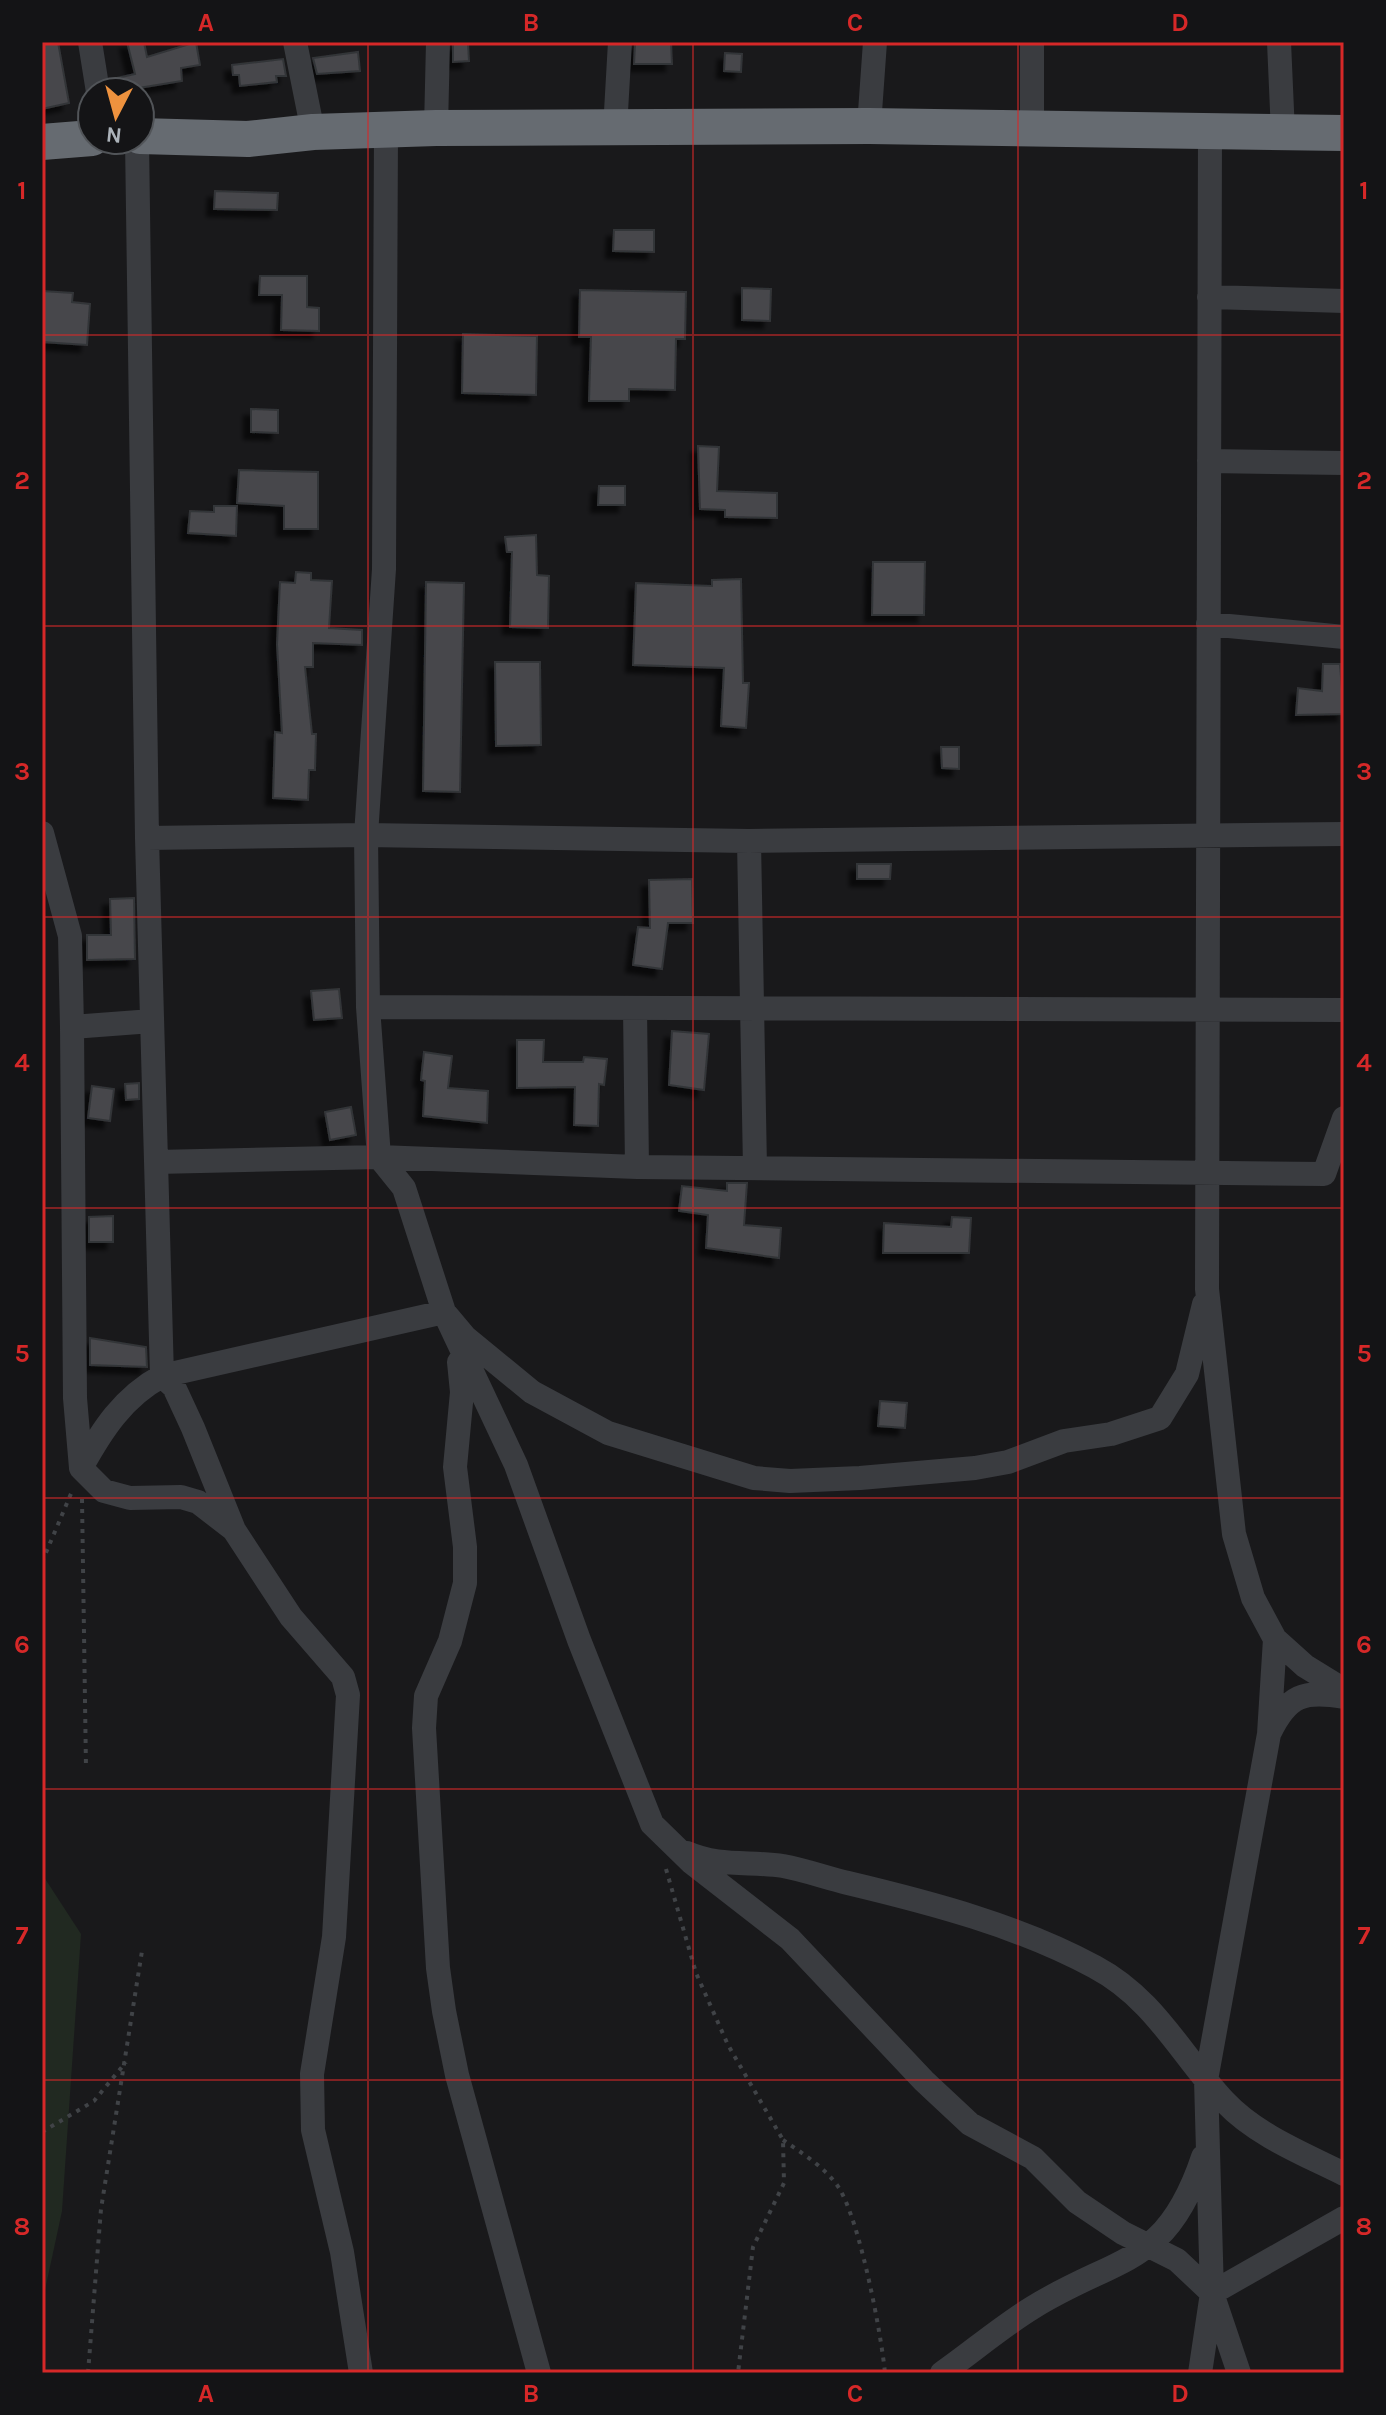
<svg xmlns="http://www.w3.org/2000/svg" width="1386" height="2415" font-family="Karla,sans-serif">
	<defs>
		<filter id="shadow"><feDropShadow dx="-7" dy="7" stdDeviation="2" flood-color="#0009"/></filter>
	</defs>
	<rect width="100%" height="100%" fill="#19191b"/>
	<!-- green -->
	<path fill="#212921" d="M42,1874L81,1934L62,2211L42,2304Z"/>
	<!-- building -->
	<path fill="#46474b" stroke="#333437" stroke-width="2" filter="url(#shadow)" d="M42,42H58L69,103L42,109Z
		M127,42H144L147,57L196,42L200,65L181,68L182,81L114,92L112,79L135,74Z
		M643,42H671L672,64H634L635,44Z
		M468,43L469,61L453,62V44Z
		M358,52L360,71L317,74L313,58Z
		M725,53L742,54L741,72L724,71Z
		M283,59L286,76H276L277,82L240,86L239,75H233L232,65Z
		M215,191L278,193L277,210L214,209Z
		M614,230H654V252L613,251Z
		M260,276H307V307L319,308V331L281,330L282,295H259Z
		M742,288L771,289L770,321L742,320Z
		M580,290L686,292L685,339H676L675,390L629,389V401H589L591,337H579Z
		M42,291L73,293L72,302L90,304L87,345L42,342Z
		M463,334L537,336L536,395L462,393Z
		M251,409L278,410V433L251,432Z
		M698,446L719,447L717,491L777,493V518L725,517V510L700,509Z
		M239,470L318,472V529H284V506L237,503Z
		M599,486H625V505H598Z
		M214,506H237L236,536L188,533L190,511L214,512Z
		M536,535L537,575L549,576L548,628L510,627L512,552H507L505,537Z
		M873,562H925L924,615H872Z
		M296,572L311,573V580L332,581L329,628L362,630V645L313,643V667H305L312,734H316L315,770H309L308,800L273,798L275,732L282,733L277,644L280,582L295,583Z
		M741,579L743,683H749L746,728L721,726L724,668L633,665L636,583L712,586V580Z
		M426,582L464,583L460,792L423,791Z
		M495,662H540L541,745L496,746Z
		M1323,664H1340L1344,714L1296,715L1298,688L1322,691Z
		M941,747H959V769L942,768Z
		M857,864H891L890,879H857Z
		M692,879L693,923H668L662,969L633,965L638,927L650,928L649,880Z
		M134,898L135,959L87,960V935H111L110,899Z
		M339,989L342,1018L314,1020L311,991Z
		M672,1031L709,1034L704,1090L669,1085Z
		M517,1040H544L543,1062H583L584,1057L607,1059L604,1085L599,1084L598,1126L574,1125L575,1087L517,1088Z
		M424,1052L452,1056L448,1088L488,1091L487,1123L423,1116L425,1081L421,1080Z
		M139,1083V1099L126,1100L125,1084Z
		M92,1086L114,1089L110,1121L88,1118Z
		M351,1107L356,1135L330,1140L325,1112Z
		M727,1183H747L744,1225L781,1228L779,1258L706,1248L708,1215L679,1211L682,1186L727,1191Z
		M113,1216V1242H89V1217Z
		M952,1217L971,1218L969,1253H883L884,1223L951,1227Z
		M90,1338L146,1347L147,1367L90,1365Z
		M880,1401L907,1403L905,1428L878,1426Z"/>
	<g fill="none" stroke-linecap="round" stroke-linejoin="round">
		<!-- path -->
		<path stroke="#404347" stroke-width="4" stroke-dasharray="4 6" stroke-linecap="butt" d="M82,1499L86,1768
			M42,1562L73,1489
			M666,1869L696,1973L728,2045L783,2140L784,2183L753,2247L738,2373
			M42,2132L94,2101L126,2062
			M783,2140C802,2153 826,2168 839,2188C860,2222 881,2332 885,2373
			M88,2373L101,2209L142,1951"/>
		<!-- minor -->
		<path stroke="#3a3c40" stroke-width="24" d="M90,42L98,92
			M295,42L313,132
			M1032,42V128
			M1279,42L1283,133
			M869,126L875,42
			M436,128L438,42
			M615,129L620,42
			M386,132L384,569L366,835L368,1007L379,1157L404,1188L444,1312L465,1337L532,1392L608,1433L754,1478L790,1481L860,1478L975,1468L1008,1462L1064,1441L1111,1434L1160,1418L1187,1374L1204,1304
			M137,140L147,838L162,1376L174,1387L193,1428L234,1530L291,1617L343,1677L348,1695L334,1937L312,2074L313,2130L342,2252L361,2373
			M1209,297L1344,301
			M1209,461L1344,463
			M1208,624L1344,637
			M42,833L70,936L72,1027L152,1021
			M147,838L366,835L749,841L1344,834
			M749,841L755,1168
			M368,1007L1344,1010
			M635,1008L637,1167
			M72,1027L75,1398L81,1468L104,1491L130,1498L181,1497L198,1502L233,1529
			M156,1162L379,1157L637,1167L1324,1174L1344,1118
			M459,1362L462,1392L455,1467L465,1547V1583L450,1641L426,1696L424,1728L438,1968L444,2011L457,2075L539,2373
			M81,1468C102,1430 123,1397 162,1376L444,1312L516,1465L579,1640L652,1824L691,1862L790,1939L924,2081L970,2124L1033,2158L1077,2202L1123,2233L1177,2260L1212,2293L1239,2373
			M1275,1639L1305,1666L1344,1690
			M1270,1732C1288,1695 1304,1690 1344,1697
			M687,1853C718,1867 751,1861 783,1866C805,1870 827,1878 848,1883C932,1903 1019,1926 1095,1967C1155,1999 1180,2054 1225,2102C1256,2135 1304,2154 1344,2174
			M1212,2293L1344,2218
			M942,2373C972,2352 1001,2327 1032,2308C1117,2255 1166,2268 1203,2157
			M1200,2373L1212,2293L1206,2080L1269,1734L1275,1639L1253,1598L1234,1534L1207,1289L1210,130"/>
		<!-- highway -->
		<path stroke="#666b71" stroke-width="36" d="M140,136L248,139L313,132L436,128L869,126L1344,133
			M42,142L92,138"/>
	</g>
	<!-- grid -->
	<path fill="none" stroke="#d62828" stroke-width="2" stroke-opacity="0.55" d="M368,42V2373M693,42V2373M1018,42V2373M42,335H1344M42,626H1344M42,917H1344M42,1208H1344M42,1498H1344M42,1789H1344M42,2080H1344"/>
	<!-- border -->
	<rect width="1386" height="2415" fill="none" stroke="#141416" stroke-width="88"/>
	<!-- north arrow -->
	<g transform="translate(116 116) rotate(186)"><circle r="38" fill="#141416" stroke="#515458" stroke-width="2"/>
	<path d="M0-6L14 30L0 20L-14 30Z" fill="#ee923e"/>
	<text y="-12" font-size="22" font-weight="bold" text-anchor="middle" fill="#acb3ba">N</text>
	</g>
	<rect x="44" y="44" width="1298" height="2327" fill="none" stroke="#d62828" stroke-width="3"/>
	<g font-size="26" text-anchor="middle" font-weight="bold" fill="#d62828">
		<text x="206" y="31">A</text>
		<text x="531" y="31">B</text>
		<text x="855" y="31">C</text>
		<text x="1180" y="31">D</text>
		<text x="22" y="199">1</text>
		<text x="1364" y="199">1</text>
		<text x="22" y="489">2</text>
		<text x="1364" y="489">2</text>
		<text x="22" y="780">3</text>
		<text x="1364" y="780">3</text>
		<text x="22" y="1071">4</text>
		<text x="1364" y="1071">4</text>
		<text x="22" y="1362">5</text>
		<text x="1364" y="1362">5</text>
		<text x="22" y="1653">6</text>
		<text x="1364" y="1653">6</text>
		<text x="22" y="1944">7</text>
		<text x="1364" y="1944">7</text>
		<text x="22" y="2235">8</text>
		<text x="1364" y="2235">8</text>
		<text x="206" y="2402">A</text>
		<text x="531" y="2402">B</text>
		<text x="855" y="2402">C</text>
		<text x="1180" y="2402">D</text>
	</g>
</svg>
